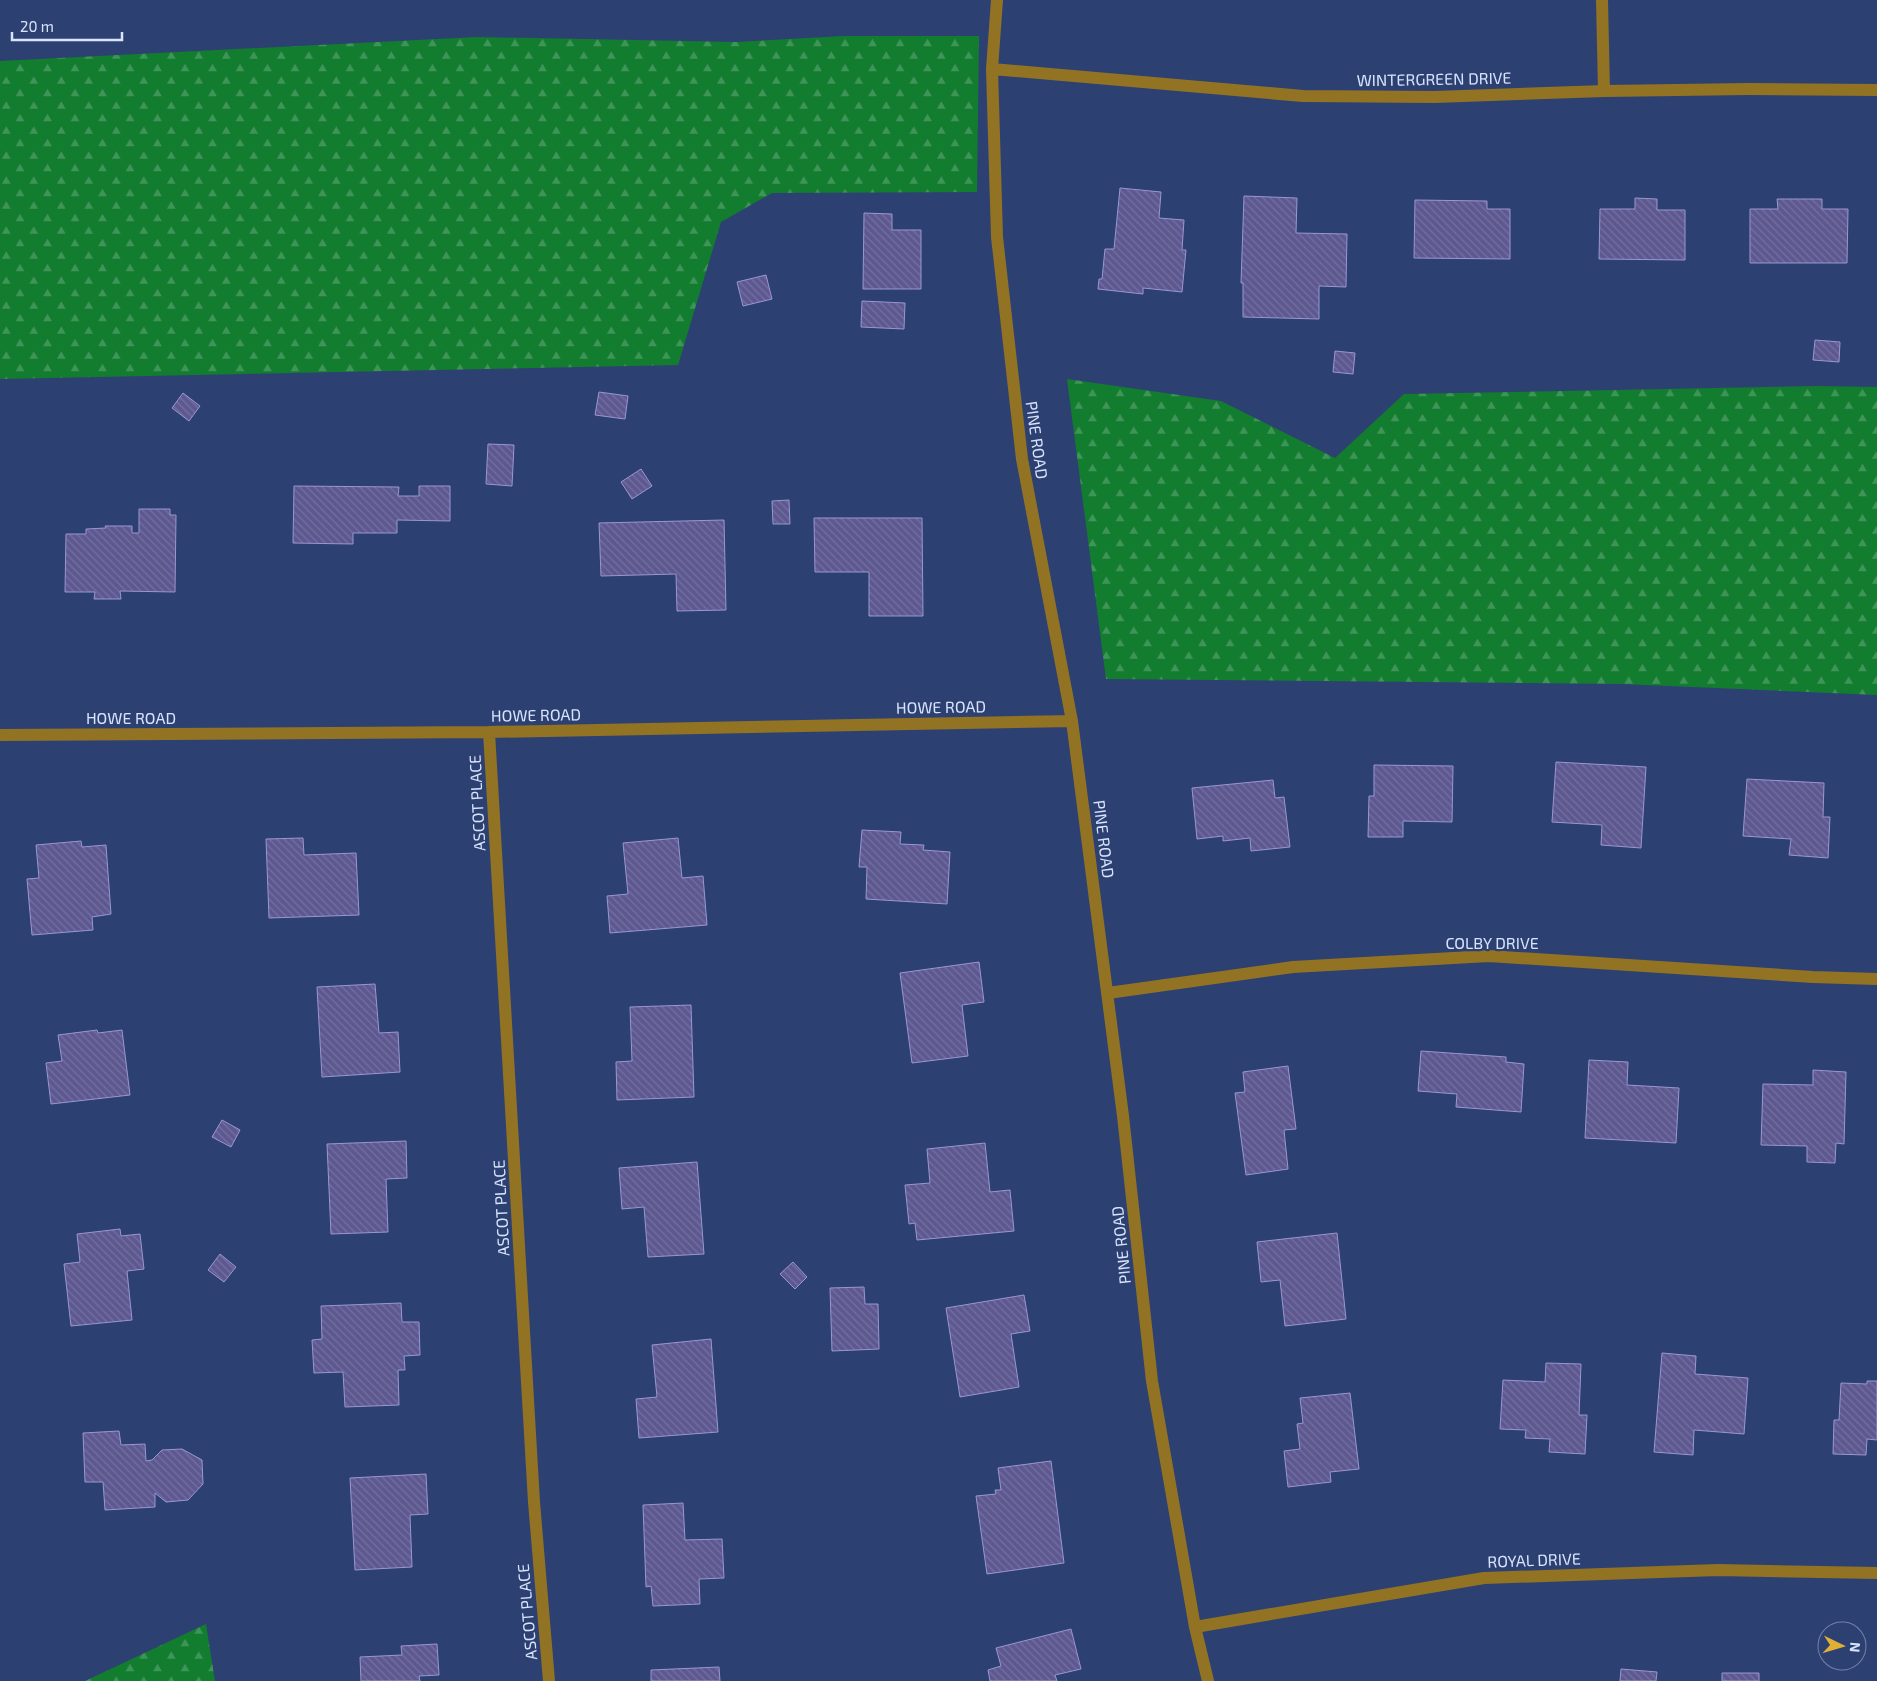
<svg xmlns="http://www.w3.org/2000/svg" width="1877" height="1681" font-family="'Exo 2',sans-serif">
	<defs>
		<pattern id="forest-firs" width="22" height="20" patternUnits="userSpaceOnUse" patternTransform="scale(1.25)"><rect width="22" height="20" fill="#127c2f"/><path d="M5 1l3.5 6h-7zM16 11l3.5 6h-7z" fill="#3f9558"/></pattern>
		<pattern id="building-back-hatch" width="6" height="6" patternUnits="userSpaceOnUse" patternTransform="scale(1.25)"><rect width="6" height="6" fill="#5d5890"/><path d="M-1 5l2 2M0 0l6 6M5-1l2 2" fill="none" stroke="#7470a0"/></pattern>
	</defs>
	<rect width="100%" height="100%" fill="#2d4072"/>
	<!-- forest -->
	<path fill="url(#forest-firs)" d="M844,36H979L977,192L772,193L721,222L678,365L0,379V61L477,37L736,42Z
		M1067,379L1221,401L1335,458L1404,394L1816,386L1877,387V695L1622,684L1106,679Z
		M206,1624L215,1681H85Z"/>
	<!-- building -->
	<path fill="url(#building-back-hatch)" stroke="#9a96d3" d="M1120,188L1161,192L1159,218L1184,220L1182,250H1186L1182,292L1143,288V294L1098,289L1099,279H1102L1105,249H1114Z
		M1244,196L1297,198L1296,233L1347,234L1346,287L1319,286V319L1243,317V283H1241Z
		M1635,198L1657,199V210H1685V260L1599,259L1600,209H1635Z
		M1777,199H1822V209H1848L1847,263H1750V209H1778Z
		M1415,200L1487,201V209H1510V259L1414,258Z
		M864,213L892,214V230H921V289H863Z
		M766,275L772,299L743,306L737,282Z
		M862,301L905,303L904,329L861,327Z
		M1815,340L1840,342L1839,362L1813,360Z
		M1335,351L1355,353L1353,374L1333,372Z
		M599,392L628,396L625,419L595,415Z
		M183,393L200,406L189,421L172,408Z
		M488,444L514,445L512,486L486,484Z
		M641,469L652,486L632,499L621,482Z
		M294,486L399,487L398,496H419V486H450V521L397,520V533H353V544L293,543Z
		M789,500L790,524H773L772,501Z
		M139,509H170V515H176L175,592L120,591L121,599H94L95,592H65L66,534H86V529L106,528L105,526H132V533H139Z
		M814,518H922L923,616H869V572H815Z
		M724,520L726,610L677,611L676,574L601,576L599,523Z
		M1556,762L1646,767L1641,848L1601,845L1602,825L1552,822Z
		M1374,765L1453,766L1452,822L1403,821V837H1368L1369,796H1374Z
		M1747,779L1824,783L1823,817H1830L1828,858L1789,855L1791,839L1743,836Z
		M1273,780L1275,798L1284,797L1290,847L1251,851L1250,838L1223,841V836L1197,839L1192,788Z
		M862,830L901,832L900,844L924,845L923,850L950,852L947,904L866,899L867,867H859Z
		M303,838L304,855L356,853L359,915L269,918L266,839Z
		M678,838L682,878L703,876L707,925L610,933L607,896L628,894L623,843Z
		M81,841L82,847L106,845L111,914L92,917L93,930L32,935L27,879L39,878L36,845Z
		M979,962L984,1002L962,1005L968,1056L912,1063L900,973Z
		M375,984L379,1033L398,1032L400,1072L322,1077L317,987Z
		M691,1005L694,1097L617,1100L616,1062L632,1061L630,1007Z
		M97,1030L98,1033L122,1030L130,1095L51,1104L46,1063L62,1061L58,1035Z
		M1421,1051L1506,1057V1062L1524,1064L1521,1112L1456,1107L1457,1094L1418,1091Z
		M1589,1060L1628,1062L1627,1085L1679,1088L1676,1143L1585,1138Z
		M1288,1066L1296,1129L1284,1130L1288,1169L1246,1175L1235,1093L1245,1092L1243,1072Z
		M1813,1070L1846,1072L1844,1144L1836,1143L1835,1163L1807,1162V1146L1761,1145L1763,1084L1813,1085Z
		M222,1120L240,1130L231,1147L212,1137Z
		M406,1141L407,1178L386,1179L388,1232L331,1234L327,1144Z
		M985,1143L990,1192L1010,1190L1014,1231L917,1240L915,1223L909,1224L905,1185L930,1183L927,1149Z
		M697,1162L704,1254L648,1257L644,1207L622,1209L619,1168Z
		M120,1229L121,1236L140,1234L144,1269L127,1271L132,1320L71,1326L64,1264L80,1262L77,1234Z
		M1337,1233L1346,1319L1285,1326L1280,1280L1261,1282L1257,1242Z
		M220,1254L236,1267L224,1282L208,1270Z
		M793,1262L807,1277L795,1289L780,1274Z
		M864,1287L865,1304H878L879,1349L832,1351L830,1288Z
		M1024,1295L1030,1331L1011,1334L1019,1387L960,1397L946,1308Z
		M401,1303L402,1322H419L420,1355L404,1356L405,1370H398L399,1405L345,1407L343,1372L314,1373L312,1340L322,1339L321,1306Z
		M711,1339L718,1432L639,1438L636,1399L657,1397L652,1345Z
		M1662,1353L1696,1356L1695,1374L1748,1378L1744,1434L1694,1430L1693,1455L1654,1452Z
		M1546,1363L1581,1364L1579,1415H1587L1585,1454L1549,1452L1550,1439L1525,1438L1526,1430L1500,1429L1503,1380L1545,1382Z
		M1867,1381H1877V1440L1867,1439L1866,1455L1833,1454L1834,1420H1839L1841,1383L1867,1384Z
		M1350,1393L1359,1469L1330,1472L1331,1482L1288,1487L1284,1451L1300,1449L1297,1424L1303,1423L1300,1398Z
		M119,1431L121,1445L145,1444L146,1461L152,1460L162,1450L182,1449L202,1460L203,1484L188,1500L166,1502L155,1493V1507L105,1510L103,1482H85L83,1433Z
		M1051,1461L1064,1563L987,1574L976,1496L996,1494L995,1490H1001L998,1468Z
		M426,1474L428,1514L410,1515L412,1567L355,1570L350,1478Z
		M683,1503L685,1540L722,1539L724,1578L699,1579L700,1604L653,1606L651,1586L646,1587L643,1505Z
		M1071,1629L1081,1669L1055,1675L1057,1681H990L988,1670L1001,1666L996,1648Z
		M437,1644L439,1675L419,1676L420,1681H361L360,1657L402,1655L401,1646Z
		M719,1667L720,1681H651V1670Z
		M1621,1669L1657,1672L1656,1681H1620Z
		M1722,1673H1759V1681H1722Z"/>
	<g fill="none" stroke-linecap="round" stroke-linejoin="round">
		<!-- minor -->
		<path stroke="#927324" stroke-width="12" d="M997,0L992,69L997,237L1022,459L1072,721L1123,1116L1152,1381L1195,1627L1208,1681
			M1602,0L1604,91
			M992,69L1303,96L1435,97L1604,91L1749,89L1877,90
			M489,732L534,1502L549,1681
			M0,735L489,732L1072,721
			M1108,993L1293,967L1489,956L1813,977L1877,979
			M1195,1627L1484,1578L1718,1570L1877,1573"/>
	</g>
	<g text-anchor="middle" stroke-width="4.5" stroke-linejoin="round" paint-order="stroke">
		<!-- street labels -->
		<g font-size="16" fill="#d8e3fc" stroke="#2d4072">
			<text transform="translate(1434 79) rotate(-1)" y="6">WINTERGREEN DRIVE</text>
			<text transform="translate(1037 440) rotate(82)" y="6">PINE ROAD</text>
			<text transform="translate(941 707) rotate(-1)" y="6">HOWE ROAD</text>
			<text transform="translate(536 715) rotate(-1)" y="6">HOWE ROAD</text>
			<text x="131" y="724">HOWE ROAD</text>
			<text transform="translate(477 803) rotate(-93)" y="6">ASCOT PLACE</text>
			<text transform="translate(1104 839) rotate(83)" y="6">PINE ROAD</text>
			<text x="1492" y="949">COLBY DRIVE</text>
			<text transform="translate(501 1208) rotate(-93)" y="6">ASCOT PLACE</text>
			<text transform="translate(1121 1245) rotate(-96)" y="6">PINE ROAD</text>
			<text transform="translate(1534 1560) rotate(-2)" y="6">ROYAL DRIVE</text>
			<text transform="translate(527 1612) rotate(-95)" y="6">ASCOT PLACE</text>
		</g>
	</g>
	<!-- north arrow -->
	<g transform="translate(1842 1646) rotate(95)"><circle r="24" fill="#2d4072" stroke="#7181a9"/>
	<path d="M0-4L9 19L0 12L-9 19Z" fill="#dfb034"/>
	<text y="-8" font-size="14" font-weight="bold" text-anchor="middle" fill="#d8e3fc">N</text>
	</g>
	<!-- scale -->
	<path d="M12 32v8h110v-8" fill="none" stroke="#d8e3fc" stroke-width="2.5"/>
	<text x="20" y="32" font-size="15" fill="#d8e3fc" stroke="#2d4072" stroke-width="4" paint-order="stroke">20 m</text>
</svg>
